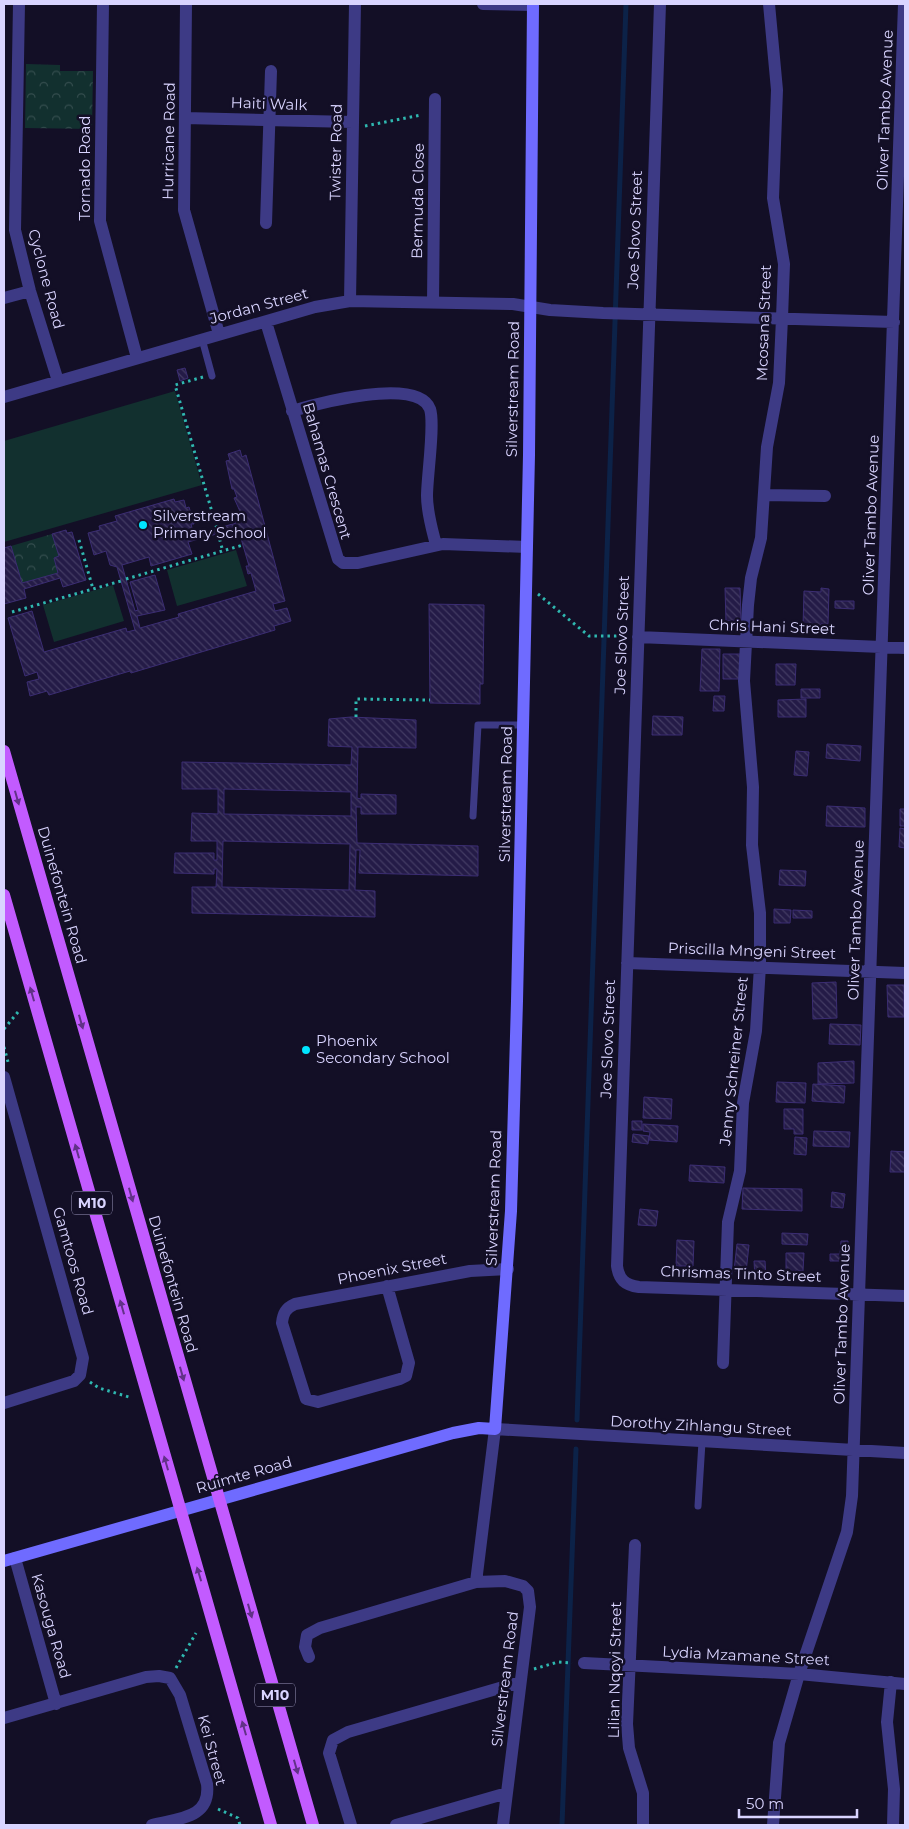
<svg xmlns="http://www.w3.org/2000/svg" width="909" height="1829" font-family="Montserrat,sans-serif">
	<defs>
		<pattern id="park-crowns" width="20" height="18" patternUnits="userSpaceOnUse" patternTransform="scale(1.25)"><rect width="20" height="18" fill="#12302f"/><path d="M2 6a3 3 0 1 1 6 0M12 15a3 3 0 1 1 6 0" fill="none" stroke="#344d4e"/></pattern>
		<pattern id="building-back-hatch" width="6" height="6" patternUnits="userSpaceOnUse" patternTransform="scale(1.25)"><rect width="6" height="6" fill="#241b47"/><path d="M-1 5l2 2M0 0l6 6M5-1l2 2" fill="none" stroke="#433b63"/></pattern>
	</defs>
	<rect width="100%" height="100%" fill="#130f26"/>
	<!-- park -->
	<path fill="url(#park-crowns)" d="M26,64L60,65V71H93L92,129L25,128Z
		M52,534L59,556L54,558L58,573L22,583L11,546Z"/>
	<!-- pitch -->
	<path fill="#12302f" d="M175,391L202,485L4,542V441Z
		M236,550L247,586L177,606L167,570Z
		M113,585L124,621L54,642L43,605Z"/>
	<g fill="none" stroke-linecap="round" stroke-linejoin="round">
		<!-- stream -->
		<path stroke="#0c2248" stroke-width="5" d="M577,1420L626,4
			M562,1825L576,1449"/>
	</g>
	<!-- building -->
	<path fill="url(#building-back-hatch)" stroke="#3b2d73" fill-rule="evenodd" d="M185,368L188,378L180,381L177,370Z
		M240,450L242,457L246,455L285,601L273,604L275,611L287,608L291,621L274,626L275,630L131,673L130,671L49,695L47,691L30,696L27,682L39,679L37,672L25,676L8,618L32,611L44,652L126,628L127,632L135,630L117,567L110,565L106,551L94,555L88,533L100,530L99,526L117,521L115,516L174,499L175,502L184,500L186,508L189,507L194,524H191L193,532L184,534L185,538L236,523V520L243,518L234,498L237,497L234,489H232L226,461L230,460L228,454ZM238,528L249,566H246L248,574L251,573L256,591L178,614L179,617L140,628L137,616L165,610L155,575L130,582L138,610L135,611L122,565L149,557L151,566L192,554L188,542Z
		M66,530L67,533L72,532L86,580L63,587L60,578L24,589L26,598L4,604V548L11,546L22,583L58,573L54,558L59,556L52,534Z
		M725,588H740L741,620L726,621Z
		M821,588L829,589L828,624H821V628L803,627L804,591L821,592Z
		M835,601H854V609L835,608Z
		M429,604L484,605L483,684H480V704L430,703Z
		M702,649H720L719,691H700Z
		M723,654H740V679H723Z
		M776,664H796L795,685H776Z
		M801,689H820V698H801Z
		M714,696H725L724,711H713Z
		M806,699V717H778V700Z
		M653,716L683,717L682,735H652Z
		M351,717L416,720V748L358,747L357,798L361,799V794L396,795V814H361V807H356L357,843L478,846V876L359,873L360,850H356L355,890L375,891V917L192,913V887H216L217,869H214V874L174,873L175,853H214V860H217V841H191L192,813L218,814V789H182V762L351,765L352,747L328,746L329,719ZM224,789L351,792V816L224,814ZM223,841L350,844L349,890L222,887Z
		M827,744L861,746L860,761L826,758Z
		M796,751L809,752L807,776L794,775Z
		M827,806L865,808V827L826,826Z
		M900,809H905V826H900Z
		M900,828L905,829V848L899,847Z
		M780,870L806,871L805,886L779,885Z
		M774,909L791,910L790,923H774Z
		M793,910L812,911V918H793Z
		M836,982L837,1018L813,1019L812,983Z
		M887,985H904V1017H888Z
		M830,1024L861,1025L860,1045L829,1044Z
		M854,1061V1083L818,1084V1063Z
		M777,1082L806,1083L805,1103L776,1102Z
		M813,1084L845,1086L844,1103L812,1101Z
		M644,1097L672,1099L671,1119L643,1118Z
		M784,1109H803V1134H794V1129H784Z
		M632,1121H642V1130H632Z
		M643,1124L678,1126L677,1142L649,1140L650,1132L643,1131Z
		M814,1131L850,1132L849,1147L813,1146Z
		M633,1134L649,1136L648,1144L632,1142Z
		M795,1137L807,1138L806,1155L794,1154Z
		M891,1151L905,1152V1172H890Z
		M690,1165L725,1167L724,1183L689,1181Z
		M743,1188L802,1189V1211L742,1209Z
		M832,1192L845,1194L843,1208L831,1207Z
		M640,1209L658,1211L656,1226L638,1225Z
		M782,1233L808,1234L807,1245L782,1244Z
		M677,1240L694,1241L693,1266H676Z
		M841,1241H848V1254H840Z
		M737,1244L749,1245L746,1272L734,1271Z
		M786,1253H804L803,1271H786Z
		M830,1254H846V1261H830Z
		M754,1261H765L766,1277L755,1278Z"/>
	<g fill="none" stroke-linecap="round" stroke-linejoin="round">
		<!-- path -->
		<path stroke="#2fb8b0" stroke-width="3" stroke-dasharray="2.5 4" stroke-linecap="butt" d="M365,126L421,115
			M203,377L175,385L217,529
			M218,533L223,552
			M79,540L93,589
			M126,579L243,545
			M538,594L589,636H626
			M12,612L121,581
			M356,717V699L430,700
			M4,1029L18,1012
			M4,1047L8,1062
			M90,1382L99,1388L129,1397
			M176,1668L196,1633
			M534,1669L558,1662L572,1663
			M218,1809L238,1818L240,1825"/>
		<!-- lane -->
		<path stroke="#3d3a85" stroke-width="7" d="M202,339L212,376
			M473,816L478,725H524
			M698,1506L702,1442"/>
		<!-- street -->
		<path stroke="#3d3a85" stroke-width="12" d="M19,4L15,230L30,291L58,381
			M103,4L100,221L137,358
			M186,4L184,210L219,334
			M483,4L533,5
			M660,4L617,1266C619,1280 625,1285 639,1287L905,1296
			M185,118L353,122
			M266,223L271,71
			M4,298L30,291
			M350,301L355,4
			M433,303L435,99
			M266,322L338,559L343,563H358L443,544L527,547
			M4,397L315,307L350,301L513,304L550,310L603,313L894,322
			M292,411C316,404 418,376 430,409C435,424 427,477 427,496C427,513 432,529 436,545
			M764,495L825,496
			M638,637L905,648
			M627,963L905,973
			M4,1077L83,1358L80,1375L74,1381L4,1403
			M387,1286L409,1363L406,1376L400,1379L318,1402L306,1399L282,1323C283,1313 286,1308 295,1304L470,1271L508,1269
			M723,1363L728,1222L740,1171L743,1103L756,1031L760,966V913L752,845L753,787L744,681L748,605L751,578L761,538L767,447L779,383L782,318L784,264L773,198L777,90L769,4
			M635,1545L627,1724L629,1748L643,1793V1825
			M15,1558L56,1704
			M476,1582L495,1429L905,1453
			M309,1657L305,1647L307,1635L320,1628L476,1582L505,1581L523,1586L528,1591L530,1607L503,1825
			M584,1663L799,1674L905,1684
			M891,1682L887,1722L894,1789L893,1825
			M4,1718L146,1677L159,1676L170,1678L180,1695L207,1784C211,1819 178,1818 152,1825
			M351,1825L329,1753L333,1740L348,1732L520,1682
			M396,1825L507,1793
			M773,1825L779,1743L799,1674L847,1532L852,1496L904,4"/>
		<!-- secondary -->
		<path stroke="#6f6bff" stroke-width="12" d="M4,1561L453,1433L479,1428L495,1429L511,1211L517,1001L529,455L533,4"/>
		<!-- primary -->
		<path stroke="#c25bff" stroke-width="12" d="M4,751L313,1825
			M4,895L271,1825"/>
	</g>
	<!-- one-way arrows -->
	<defs><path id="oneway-solid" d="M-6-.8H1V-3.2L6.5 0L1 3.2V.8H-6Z" transform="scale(1.25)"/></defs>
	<g fill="#623188">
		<use href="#oneway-solid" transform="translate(17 798) rotate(74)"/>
		<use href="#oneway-solid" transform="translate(32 994) rotate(-106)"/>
		<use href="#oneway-solid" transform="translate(81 1022) rotate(74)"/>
		<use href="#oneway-solid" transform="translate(77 1151) rotate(-106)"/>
		<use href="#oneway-solid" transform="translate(131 1195) rotate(74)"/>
		<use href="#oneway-solid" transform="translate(122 1307) rotate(-106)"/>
		<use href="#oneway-solid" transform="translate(182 1374) rotate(74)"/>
		<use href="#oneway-solid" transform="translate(166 1463) rotate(-106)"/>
		<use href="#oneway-solid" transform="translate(199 1574) rotate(-107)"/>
		<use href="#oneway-solid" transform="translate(250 1611) rotate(74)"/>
		<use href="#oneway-solid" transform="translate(244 1728) rotate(-106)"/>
		<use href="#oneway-solid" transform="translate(296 1767) rotate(74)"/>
	</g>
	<!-- markers -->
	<g fill="#00e5ff" stroke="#130f26" stroke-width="2">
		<circle cx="143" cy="525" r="5"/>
		<circle cx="306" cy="1050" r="5"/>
	</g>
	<g text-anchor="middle" stroke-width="5" stroke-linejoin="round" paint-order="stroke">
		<!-- shield labels -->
		<g fill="#130f26" stroke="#9e99be" stroke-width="1">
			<rect x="72" y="1191.5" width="40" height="23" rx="4"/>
			<rect x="255" y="1683.5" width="40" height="23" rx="4"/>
		</g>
		<g font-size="14" font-weight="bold" fill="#d9d4ff">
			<text x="92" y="1208">M10</text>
			<text x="275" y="1700">M10</text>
		</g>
		<!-- street labels -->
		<g font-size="15" fill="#d9d4ff" stroke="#130f26">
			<text transform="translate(269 104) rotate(2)" y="5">Haiti Walk</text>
			<text transform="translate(885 110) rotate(-88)" y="5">Oliver Tambo Avenue</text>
			<text transform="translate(169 141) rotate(-89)" y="5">Hurricane Road</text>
			<text transform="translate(336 152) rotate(-89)" y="5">Twister Road</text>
			<text transform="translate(85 168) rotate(-90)" y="5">Tornado Road</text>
			<text transform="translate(418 201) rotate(-89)" y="5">Bermuda Close</text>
			<text transform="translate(635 230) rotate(-88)" y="5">Joe Slovo Street</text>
			<text transform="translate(46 279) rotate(75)" y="5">Cyclone Road</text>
			<text transform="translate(259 306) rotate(-15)" y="5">Jordan Street</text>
			<text transform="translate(764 323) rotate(-88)" y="5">Mcosana Street</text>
			<text transform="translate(513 389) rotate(-89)" y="5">Silverstream Road</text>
			<text transform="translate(327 471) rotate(74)" y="5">Bahamas Crescent</text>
			<text transform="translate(871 515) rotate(-88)" y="5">Oliver Tambo Avenue</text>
			<text transform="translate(772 627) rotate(2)" y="5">Chris Hani Street</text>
			<text transform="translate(622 635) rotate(-88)" y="5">Joe Slovo Street</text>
			<text transform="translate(506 794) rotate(-89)" y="5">Silverstream Road</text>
			<text transform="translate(62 895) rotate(74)" y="5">Duinefontein Road</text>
			<text transform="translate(856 920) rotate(-88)" y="5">Oliver Tambo Avenue</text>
			<text transform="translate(752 951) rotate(2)" y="5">Priscilla Mngeni Street</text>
			<text transform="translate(608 1039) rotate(-88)" y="5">Joe Slovo Street</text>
			<text transform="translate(734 1061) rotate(-84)" y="5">Jenny Schreiner Street</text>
			<text transform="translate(494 1198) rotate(-88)" y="5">Silverstream Road</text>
			<text transform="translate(73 1261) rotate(74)" y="5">Gamtoos Road</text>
			<text transform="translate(392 1269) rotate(-11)" y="5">Phoenix Street</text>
			<text transform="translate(741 1274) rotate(2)" y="5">Chrismas Tinto Street</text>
			<text transform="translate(173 1284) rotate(74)" y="5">Duinefontein Road</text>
			<text transform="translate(842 1324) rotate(-88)" y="5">Oliver Tambo Avenue</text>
			<text transform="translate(701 1426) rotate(3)" y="5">Dorothy Zihlangu Street</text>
			<text transform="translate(244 1475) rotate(-16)" y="5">Ruimte Road</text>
			<text transform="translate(51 1626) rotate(74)" y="5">Kasouga Road</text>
			<text transform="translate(746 1656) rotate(3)" y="5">Lydia Mzamane Street</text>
			<text transform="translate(615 1670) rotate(-89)" y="5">Lilian Nqoyi Street</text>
			<text transform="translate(505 1679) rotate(-83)" y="5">Silverstream Road</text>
			<text transform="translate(212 1750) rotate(75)" y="5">Kei Street</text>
		</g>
		<!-- poi labels -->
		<g font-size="15" fill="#d9d4ff" stroke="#130f26" text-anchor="start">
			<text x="153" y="521">Silverstream<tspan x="153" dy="17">Primary School</tspan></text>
			<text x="316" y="1046">Phoenix<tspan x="316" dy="17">Secondary School</tspan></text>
		</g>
	</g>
	<!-- border -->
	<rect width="909" height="1829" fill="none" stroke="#d9d4ff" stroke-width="10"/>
	<!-- scale -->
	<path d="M739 1809v8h118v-8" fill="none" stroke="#d9d4ff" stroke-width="2.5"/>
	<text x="746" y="1809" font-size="15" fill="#d9d4ff" stroke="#130f26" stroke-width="4" paint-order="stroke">50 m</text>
</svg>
